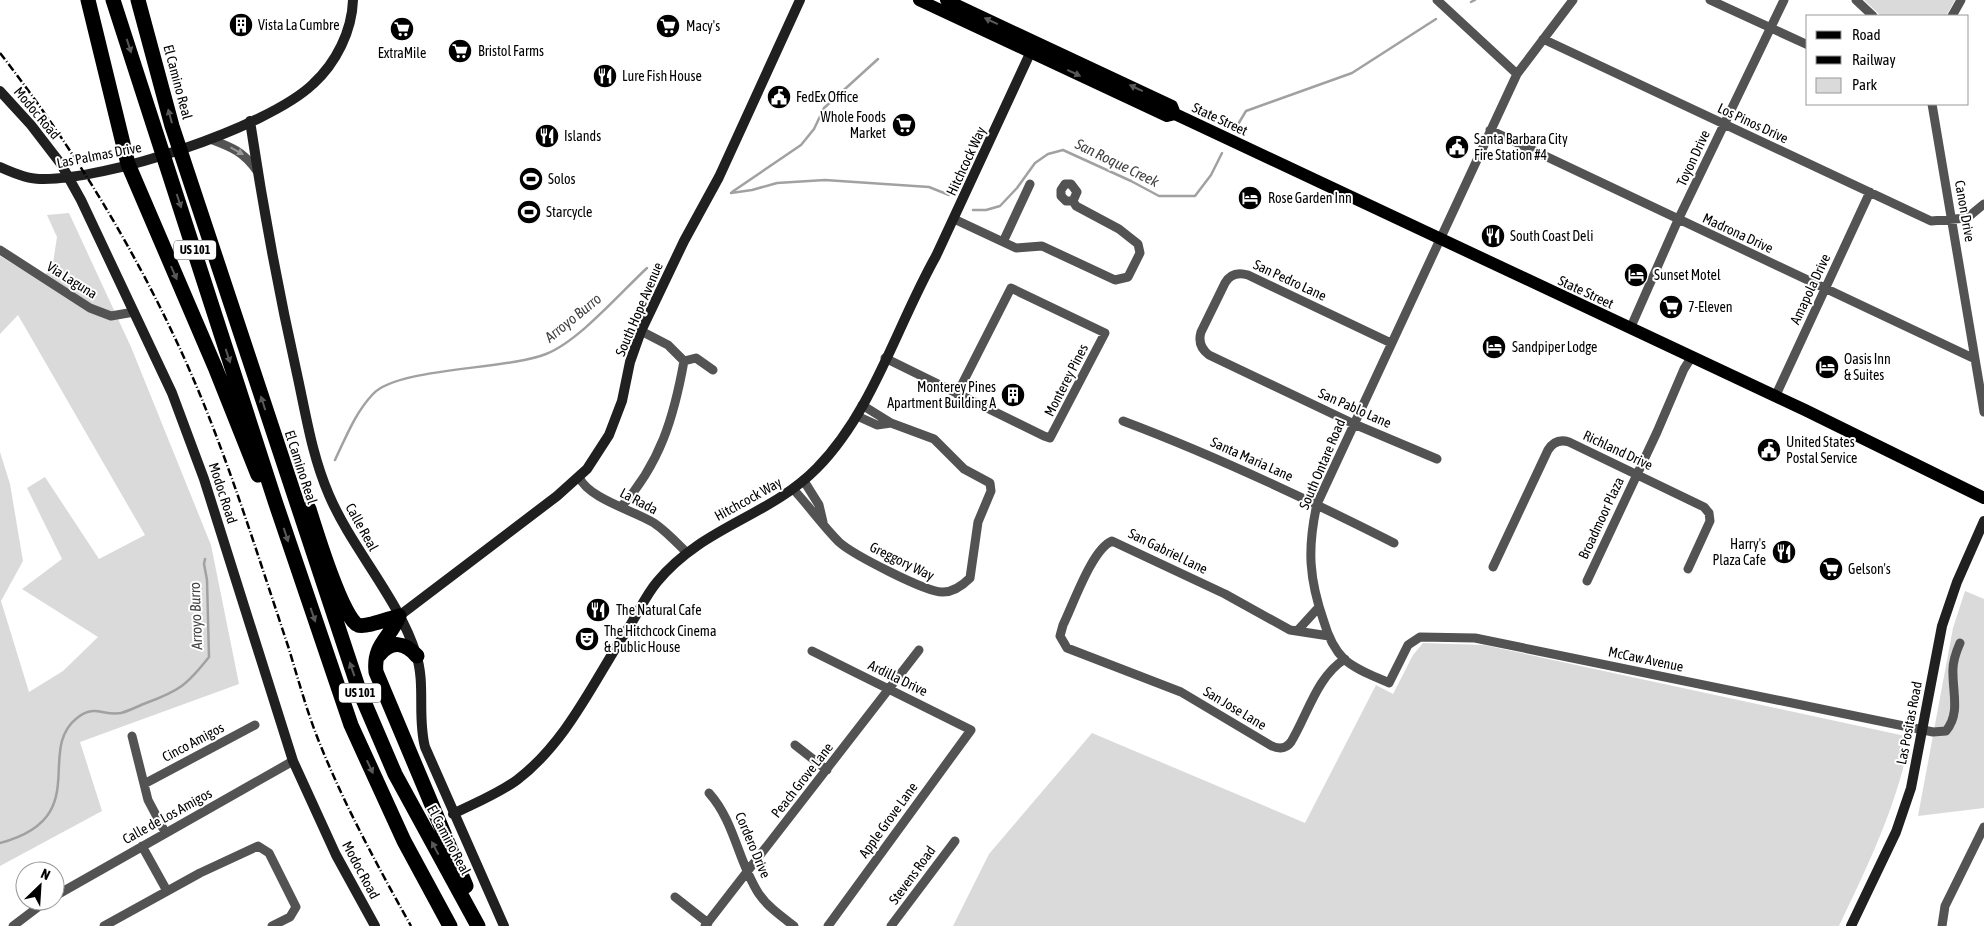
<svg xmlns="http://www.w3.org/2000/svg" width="1984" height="926" font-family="'Asap Condensed',sans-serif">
	<rect width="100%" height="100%" fill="#fff"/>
	<!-- green -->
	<path fill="#dadada" d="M1864,0H1955L1946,16H1881Z
		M69,213L131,347L211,545L239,684L80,742L102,811L0,866V452L10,484L23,561L1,601L29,692L63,671L98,637L22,589L62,559L27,488L45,477L99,559L145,535L18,315L0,334V256L41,281L53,263L57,237L47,215Z
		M1965,591L1984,599V808L1918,816L1953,628Z
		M1423,643L1484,645L1910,737C1898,804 1868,865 1839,926H953L989,854L1092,733L1305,823L1376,685L1393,694L1413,655Z"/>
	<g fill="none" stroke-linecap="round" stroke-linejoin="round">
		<!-- stream -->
		<path stroke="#a1a1a1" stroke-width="2.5" d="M1471,2L1475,0
			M1237,126L1246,111L1352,73L1436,19
			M732,192L801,145L814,129L824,108L878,59
			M731,193L752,190L777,183L825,180L929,187L949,195
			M973,210H986L1000,206L1017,188L1035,163L1048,154L1063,150L1131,181L1159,196H1195L1211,175L1222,153
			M335,460C346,437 355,413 373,394C398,367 507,370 546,354C579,341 620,293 647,268
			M0,843C94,818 35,751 77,718C94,704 103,716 121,713C129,711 138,706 146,703C179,691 187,685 209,657L207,580L204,564L205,559"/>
		<!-- street -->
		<path stroke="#535353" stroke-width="9" d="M1437,0L1517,74
			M1573,0L1517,74L1317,504C1307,549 1309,579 1324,622C1328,636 1334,649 1344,659C1356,670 1374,676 1389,683L1408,645L1420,637L1475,638L1933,732L1946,731C1960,714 1953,694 1953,674C1952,663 1956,652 1960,643
			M1710,0L1808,45
			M1856,0L1873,16
			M1952,16L1961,0
			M1543,39L1931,221L1967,218L1984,204
			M1932,104L1984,412
			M1490,130L1975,359
			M210,139C231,147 243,151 257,171
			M954,219L1016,248L1042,246L1115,280L1128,277L1140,253L1138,244L1119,229L1076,206L1073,201L1077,192L1071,184H1065L1061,190V196L1066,201H1073
			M1003,242L1030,184
			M0,250L90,308L111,316L134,312
			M1630,329L1678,220L1784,0
			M1391,343L1248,275C1238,272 1230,274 1225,283L1201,332C1198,342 1201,349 1209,355L1354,424L1437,459
			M885,358L1044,436L1050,438L1105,333L1011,288L957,394
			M684,361L696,358L713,370
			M1775,397L1870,192
			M857,416L877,425L891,423
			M1123,421C1216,456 1305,498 1394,543
			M579,477C589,499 633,510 654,523C666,531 676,542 686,552
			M804,481L819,505L823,522
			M793,489C809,506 823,526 839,542C852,554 927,593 943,592C954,592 962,586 970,578L978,522L991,491L990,483L964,469L934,439L891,423L862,405
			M621,507C660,464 674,417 684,361L668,345L641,331
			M1493,567L1548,450C1553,442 1560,439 1569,442L1704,507L1709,513L1710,521L1688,569
			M1587,581L1657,432L1684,369L1691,358
			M1298,630L1319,607
			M1329,636L1290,630L1225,594L1112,541C1092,549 1073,605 1063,625L1060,636L1067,648L1181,692L1270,745C1277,749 1285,750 1291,742C1307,716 1317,676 1345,659
			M812,651L971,730L828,926
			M132,736L148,800L165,832
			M795,745L827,770
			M144,784L255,725
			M709,793C735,822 738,862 759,894C768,907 781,916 794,926
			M142,846L167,891
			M55,896L293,761
			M675,897L708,923
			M13,926L46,901
			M104,926L200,873L258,846L269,853L296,907L290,917L272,926
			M705,926L919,650
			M891,926L955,841
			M1942,926L1945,906L1984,827"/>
		<!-- secondary -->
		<path stroke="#202020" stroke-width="10" d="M0,91L31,125L61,164L81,200L172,393L204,479L293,761L336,855L375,926
			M250,121C263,208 278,289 297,374C306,415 312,456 329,495C352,549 399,599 416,654C426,684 417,717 425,747L504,926
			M0,167C11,172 28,179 40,179C104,181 267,128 313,84C336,63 352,31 353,0
			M399,616L557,496L587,469L609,435L622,401L630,362L641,331L684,241L719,177L800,0
			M453,814C475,803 498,794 517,780C568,741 594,680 629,627C638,613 646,595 657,582C703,526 769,517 817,468C873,411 897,325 936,256L1033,47
			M1851,926L1896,832L1911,788L1942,626L1957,582L1984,521"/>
		<!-- primary -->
		<path stroke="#000" stroke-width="12" d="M919,0L1167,116L1175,114L1805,410L1984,498
			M946,0L1172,106L1175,114"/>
		<!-- highway -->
		<path stroke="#000" stroke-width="15" d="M88,0L128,164L215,367L258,475
			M113,0L275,501L351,725L404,841L450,926
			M138,0L172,126L359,690L395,774L478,926
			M309,509C315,528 343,620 358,625C365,628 390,618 399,616
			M399,616C390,639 373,644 376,672L466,886
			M379,655C391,640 405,642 417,656"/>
		<!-- rail -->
		<path stroke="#000" stroke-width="2.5" stroke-dasharray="8 2.5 1 2.5" stroke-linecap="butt" d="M0,53C81,157 151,276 201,397C234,478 260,562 288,646C297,675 305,705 316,734C342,801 376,863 411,926"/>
	</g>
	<!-- one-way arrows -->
	<defs><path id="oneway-solid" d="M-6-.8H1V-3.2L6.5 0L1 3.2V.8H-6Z" transform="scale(1.25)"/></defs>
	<g fill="#595959">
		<use href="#oneway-solid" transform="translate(991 21) rotate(-155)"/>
		<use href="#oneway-solid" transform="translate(129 46) rotate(72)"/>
		<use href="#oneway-solid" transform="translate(1074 73) rotate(25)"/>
		<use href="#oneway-solid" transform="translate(1136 88) rotate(-155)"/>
		<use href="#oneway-solid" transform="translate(170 116) rotate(-105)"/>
		<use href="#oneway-solid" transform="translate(179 201) rotate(72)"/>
		<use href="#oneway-solid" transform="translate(174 273) rotate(66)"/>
		<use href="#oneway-solid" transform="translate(228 356) rotate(72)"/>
		<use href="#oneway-solid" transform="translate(263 403) rotate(-108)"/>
		<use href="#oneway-solid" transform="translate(286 535) rotate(72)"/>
		<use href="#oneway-solid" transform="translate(313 615) rotate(71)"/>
		<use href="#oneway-solid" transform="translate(352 669) rotate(-109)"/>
		<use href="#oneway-solid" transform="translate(370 767) rotate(65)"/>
		<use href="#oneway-solid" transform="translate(435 848) rotate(-118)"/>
	</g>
	<use fill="#989898" href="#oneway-solid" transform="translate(237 151) rotate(29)"/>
	<!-- icons -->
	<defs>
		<g id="building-disc" transform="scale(1.25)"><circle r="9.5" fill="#000" stroke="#fff"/><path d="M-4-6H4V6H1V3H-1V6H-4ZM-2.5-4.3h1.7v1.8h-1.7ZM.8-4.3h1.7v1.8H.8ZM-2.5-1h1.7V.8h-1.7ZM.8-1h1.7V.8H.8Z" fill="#fff"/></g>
		<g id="supermarket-disc" transform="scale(1.25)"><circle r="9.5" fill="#000" stroke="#fff"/><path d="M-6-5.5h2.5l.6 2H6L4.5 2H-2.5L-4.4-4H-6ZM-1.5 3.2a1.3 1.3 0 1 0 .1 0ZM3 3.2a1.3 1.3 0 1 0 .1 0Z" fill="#fff"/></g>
		<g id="restaurant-disc" transform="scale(1.25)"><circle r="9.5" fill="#000" stroke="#fff"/><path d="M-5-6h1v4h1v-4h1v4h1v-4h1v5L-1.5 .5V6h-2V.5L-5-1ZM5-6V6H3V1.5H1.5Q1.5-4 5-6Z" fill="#fff"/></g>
		<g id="civic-disc" transform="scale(1.25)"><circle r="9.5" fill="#000" stroke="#fff"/><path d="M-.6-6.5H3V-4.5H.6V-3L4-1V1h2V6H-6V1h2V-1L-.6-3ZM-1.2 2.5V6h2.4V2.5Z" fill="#fff"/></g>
		<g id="stadium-disc" transform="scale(1.25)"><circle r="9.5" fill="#000" stroke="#fff"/><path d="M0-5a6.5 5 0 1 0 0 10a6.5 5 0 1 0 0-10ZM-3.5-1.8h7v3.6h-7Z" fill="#fff"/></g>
		<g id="hotel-disc" transform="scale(1.25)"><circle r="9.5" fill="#000" stroke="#fff"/><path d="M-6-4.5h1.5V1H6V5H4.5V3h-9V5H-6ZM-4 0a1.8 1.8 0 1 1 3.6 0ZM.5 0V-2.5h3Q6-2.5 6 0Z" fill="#fff"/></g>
		<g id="theatre-disc" transform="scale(1.25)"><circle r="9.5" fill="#000" stroke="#fff"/><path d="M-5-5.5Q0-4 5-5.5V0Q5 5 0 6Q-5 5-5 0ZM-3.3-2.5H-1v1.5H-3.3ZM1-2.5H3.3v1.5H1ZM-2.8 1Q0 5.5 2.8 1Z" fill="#fff"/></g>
	</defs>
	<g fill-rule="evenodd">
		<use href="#building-disc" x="241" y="25"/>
		<use href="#supermarket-disc" x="668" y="26"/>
		<use href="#supermarket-disc" x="402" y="29"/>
		<use href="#supermarket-disc" x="460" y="51"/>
		<use href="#restaurant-disc" x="605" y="76"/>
		<use href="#civic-disc" x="779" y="97"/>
		<use href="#supermarket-disc" x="904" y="125"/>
		<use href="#restaurant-disc" x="547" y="136"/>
		<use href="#civic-disc" x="1457" y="147"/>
		<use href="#stadium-disc" x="531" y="179"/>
		<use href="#hotel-disc" x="1250" y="198"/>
		<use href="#stadium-disc" x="529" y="212"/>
		<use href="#restaurant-disc" x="1493" y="236"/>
		<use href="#hotel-disc" x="1636" y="275"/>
		<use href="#supermarket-disc" x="1671" y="307"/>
		<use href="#hotel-disc" x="1494" y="347"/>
		<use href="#hotel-disc" x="1827" y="367"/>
		<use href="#building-disc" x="1013" y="395"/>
		<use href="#civic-disc" x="1769" y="450"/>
		<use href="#restaurant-disc" x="1784" y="552"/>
		<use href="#supermarket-disc" x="1831" y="569"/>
		<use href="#restaurant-disc" x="598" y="610"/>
		<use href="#theatre-disc" x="587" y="639"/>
	</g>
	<g text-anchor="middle" stroke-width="4" stroke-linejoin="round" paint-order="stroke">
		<!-- shield labels -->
		<g fill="#fff" stroke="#4c4c4c" stroke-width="1">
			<rect x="174" y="240.5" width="42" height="19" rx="4"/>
			<rect x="339" y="683.5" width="42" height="19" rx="4"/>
		</g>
		<g font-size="12" font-weight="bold" fill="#000">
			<text x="195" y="254">US 101</text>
			<text x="360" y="697">US 101</text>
		</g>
		<!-- poi labels -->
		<g font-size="14" fill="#000" stroke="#fff" text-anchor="start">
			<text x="258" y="30">Vista La Cumbre</text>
			<text x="686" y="31">Macy's</text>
			<text x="478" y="56">Bristol Farms</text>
			<text x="402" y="58" text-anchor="middle">ExtraMile</text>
			<text x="622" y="81">Lure Fish House</text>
			<text x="796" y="102">FedEx Office</text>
			<text x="886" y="122" text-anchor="end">Whole Foods<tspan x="886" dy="16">Market</tspan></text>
			<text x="564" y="141">Islands</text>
			<text x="1474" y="144">Santa Barbara City<tspan x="1474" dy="16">Fire Station #4</tspan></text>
			<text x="548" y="184">Solos</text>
			<text x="1268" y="203">Rose Garden Inn</text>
			<text x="546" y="217">Starcycle</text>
			<text x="1510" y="241">South Coast Deli</text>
			<text x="1654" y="280">Sunset Motel</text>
			<text x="1688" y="312">7-Eleven</text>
			<text x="1512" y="352">Sandpiper Lodge</text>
			<text x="1844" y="364">Oasis Inn<tspan x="1844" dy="16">&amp; Suites</tspan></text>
			<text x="996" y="392" text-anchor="end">Monterey Pines<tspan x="996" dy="16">Apartment Building A</tspan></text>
			<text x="1786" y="447">United States<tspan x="1786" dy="16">Postal Service</tspan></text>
			<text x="1766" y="549" text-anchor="end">Harry's<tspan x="1766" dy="16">Plaza Cafe</tspan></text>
			<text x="1848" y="574">Gelson's</text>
			<text x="616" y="615">The Natural Cafe</text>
			<text x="604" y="636">The Hitchcock Cinema<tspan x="604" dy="16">&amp; Public House</tspan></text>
		</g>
		<!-- street labels -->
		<g font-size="14" fill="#000" stroke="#fff">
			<text transform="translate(178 82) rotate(75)" y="5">El Camino Real</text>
			<text transform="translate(37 113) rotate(50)" y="5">Modoc Road</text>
			<text transform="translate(1220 119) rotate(25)" y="5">State Street</text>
			<text transform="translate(1753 123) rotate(25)" y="5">Los Pinos Drive</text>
			<text transform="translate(99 155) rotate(-11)" y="5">Las Palmas Drive</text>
			<text transform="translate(1693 158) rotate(-65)" y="5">Toyon Drive</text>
			<text transform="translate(966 161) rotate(-65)" y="5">Hitchcock Way</text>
			<text transform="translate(1965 211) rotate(80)" y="5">Canon Drive</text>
			<text transform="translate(1738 233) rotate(25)" y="5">Madrona Drive</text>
			<text transform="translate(72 280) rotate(32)" y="5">Via Laguna</text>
			<text transform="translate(1290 280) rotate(25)" y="5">San Pedro Lane</text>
			<text transform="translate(1810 289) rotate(-65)" y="5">Amapola Drive</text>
			<text transform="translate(1586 292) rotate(25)" y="5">State Street</text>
			<text transform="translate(639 309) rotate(-67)" y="5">South Hope Avenue</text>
			<text transform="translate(1066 380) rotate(-63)" y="5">Monterey Pines</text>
			<text transform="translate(1355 408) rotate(24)" y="5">San Pablo Lane</text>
			<text transform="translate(1618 450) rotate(25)" y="5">Richland Drive</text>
			<text transform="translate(1252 459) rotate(24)" y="5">Santa Maria Lane</text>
			<text transform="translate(1322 464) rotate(-67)" y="5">South Ontare Road</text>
			<text transform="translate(301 467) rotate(72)" y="5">El Camino Real</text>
			<text transform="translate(223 493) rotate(72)" y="5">Modoc Road</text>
			<text transform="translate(748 499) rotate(-29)" y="5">Hitchcock Way</text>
			<text transform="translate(639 501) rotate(28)" y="5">La Rada</text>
			<text transform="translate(1601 518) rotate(-65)" y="5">Broadmoor Plaza</text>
			<text transform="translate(362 527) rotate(61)" y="5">Calle Real</text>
			<text transform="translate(1168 551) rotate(26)" y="5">San Gabriel Lane</text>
			<text transform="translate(902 561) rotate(26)" y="5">Greggory Way</text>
			<text transform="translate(1646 659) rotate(12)" y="5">McCaw Avenue</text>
			<text transform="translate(898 678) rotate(26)" y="5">Ardilla Drive</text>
			<text transform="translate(1235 708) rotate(31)" y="5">San Jose Lane</text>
			<text transform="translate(1909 723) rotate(-79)" y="5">Las Positas Road</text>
			<text transform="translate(193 742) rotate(-28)" y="5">Cinco Amigos</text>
			<text transform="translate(802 780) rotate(-52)" y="5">Peach Grove Lane</text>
			<text transform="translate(167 816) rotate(-29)" y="5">Calle de Los Amigos</text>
			<text transform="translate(888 820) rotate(-54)" y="5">Apple Grove Lane</text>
			<text transform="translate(449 840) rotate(62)" y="5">El Camino Real</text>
			<text transform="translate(753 845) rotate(67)" y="5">Cordero Drive</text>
			<text transform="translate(361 870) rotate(62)" y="5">Modoc Road</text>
			<text transform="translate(912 875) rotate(-54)" y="5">Stevens Road</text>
		</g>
		<!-- water labels -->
		<g font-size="15" font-style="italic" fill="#424242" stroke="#fff">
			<text transform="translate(1117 163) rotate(26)" y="5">San Roque Creek</text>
			<text transform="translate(573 318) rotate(-39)" y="5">Arroyo Burro</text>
			<text transform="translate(196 616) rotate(-92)" y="5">Arroyo Burro</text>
		</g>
	</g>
	<!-- legend -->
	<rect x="1806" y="15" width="162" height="90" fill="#ffffff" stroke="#999999"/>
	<rect x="1816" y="31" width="25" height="8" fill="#000000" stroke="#999999"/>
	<text x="1852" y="40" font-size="15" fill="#000000">Road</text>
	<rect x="1816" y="56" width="25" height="8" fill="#000000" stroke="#999999"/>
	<text x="1852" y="65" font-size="15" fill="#000000">Railway</text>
	<rect x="1816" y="78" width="25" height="15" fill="#dadada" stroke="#999999"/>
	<text x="1852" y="90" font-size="15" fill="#000000">Park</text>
	<!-- north arrow -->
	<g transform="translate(40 886) rotate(25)"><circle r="24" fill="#ffffff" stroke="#999999"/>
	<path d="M0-4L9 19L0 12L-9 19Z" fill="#000000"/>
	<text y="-8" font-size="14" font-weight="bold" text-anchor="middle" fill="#000000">N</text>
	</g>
</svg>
